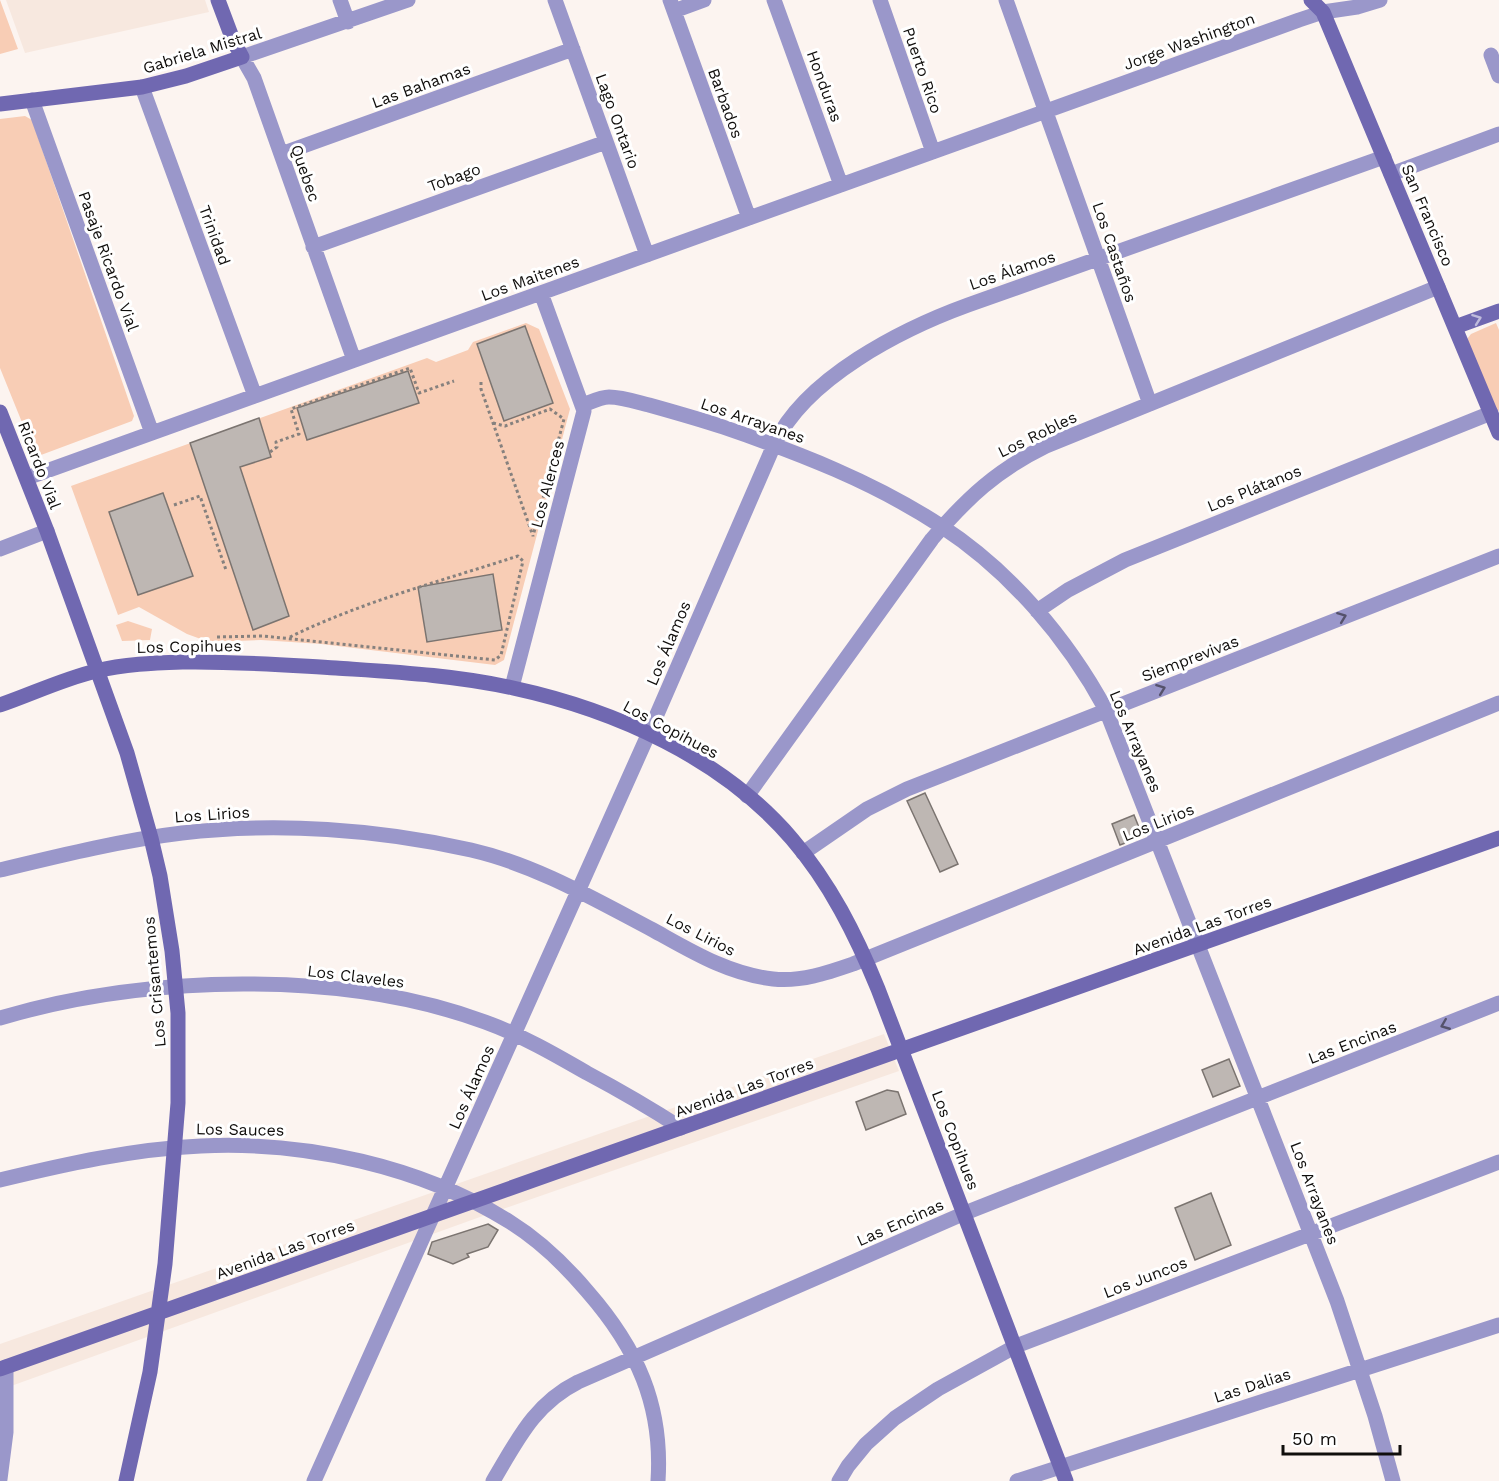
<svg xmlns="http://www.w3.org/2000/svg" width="1499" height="1481" font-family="'Work Sans',sans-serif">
	<rect width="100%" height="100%" fill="#fcf4f0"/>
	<!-- built -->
	<path fill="#f7e8df" d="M6,0H205L209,12L25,53Z
		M884,1034L899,1071L480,1217L0,1390V1344Z"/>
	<!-- green -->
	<path fill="#f8cdb5" d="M0,0L18,49L0,54Z
		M25,116L32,120L134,416L132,421L41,455L34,452L0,368V119Z
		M526,323L539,329L570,409L504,660L495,665L321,644L261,640L209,642L187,634L139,607L118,615L71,486L427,358L436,362L468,350L473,342Z
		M1496,323L1499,330V411L1497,410L1467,339L1471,334Z
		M128,621L152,629L150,640L122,641L116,625Z"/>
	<!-- building -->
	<path fill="#beb7b3" stroke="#7b7470" stroke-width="1.5" d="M525,326L553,403L504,421L477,344Z
		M408,371L419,403L307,440L297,408Z
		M259,418L271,457L240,467L289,616L253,630L190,443Z
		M163,493L193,576L138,595L109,512Z
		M493,574L502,630L427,642L418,587Z
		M925,793L958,864L940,872L907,801Z
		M1134,815L1140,830L1136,832L1138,838L1120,845L1112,824Z
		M1229,1059L1240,1086L1213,1097L1202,1070Z
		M887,1090L898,1092L906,1114L866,1130L856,1102Z
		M1211,1193L1231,1245L1195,1260L1175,1208Z
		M488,1224L498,1230L488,1247L467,1254L469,1257L453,1264L428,1254L432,1242Z"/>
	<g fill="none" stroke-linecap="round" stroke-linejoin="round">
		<!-- path -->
		<path stroke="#86817e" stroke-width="3" stroke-dasharray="3 3" stroke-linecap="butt" d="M481,382V389L533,536
			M493,423L505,426L550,409L564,419L533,536
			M270,452L277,447L276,442L299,434L291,409L410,368L419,393L454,381
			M174,505L200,496L226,570
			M217,637L263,636L495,660L501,655L523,561L518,556C441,581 361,602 288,638"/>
		<!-- street -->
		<path stroke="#9a97ca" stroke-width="15" d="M340,0L348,22
			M555,0L647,255
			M670,0L749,218
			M774,0L841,185
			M880,0L933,152
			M1006,0L1150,404
			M674,11L704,0
			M1491,55L1499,76
			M142,87L255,396
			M32,100L152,433
			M281,154L573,49
			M1391,174L1499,134
			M313,247L606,142
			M354,360L254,78L242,57L408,0
			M583,405C591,402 601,397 609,397C622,397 637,402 649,405C674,412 699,419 723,427C799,453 874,482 941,526C1010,571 1067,638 1106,710L1337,1301L1375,1416L1393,1481
			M27,478L1299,20L1323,12L1357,7L1380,0
			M0,549L47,531
			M1037,611L1068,590L1125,560L1491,413
			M512,687L584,411L541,293
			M747,796L932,539C967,498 997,470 1046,446L1438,287
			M803,853L867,809L907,789L1499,556
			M0,870C58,856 123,840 182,833C277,822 378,829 471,850C536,865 594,899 653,930C691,951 728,974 773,979C801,982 827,973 853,964L1499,703
			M0,1018C146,975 341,969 485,1022C521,1035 554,1054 587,1073C619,1090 650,1108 681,1128
			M0,1180C66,1164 133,1149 201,1146C305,1141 421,1166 510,1222C539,1240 565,1265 587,1291C637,1348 663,1405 658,1481
			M0,1479L6,1432V1367
			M314,1481L648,735L774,445C805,378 902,329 968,305L1384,157
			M493,1481C517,1441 534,1404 578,1382L965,1213L1499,1003
			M839,1481L848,1466L866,1444L895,1418L938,1389L1016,1346L1499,1162
			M1017,1481L1499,1325"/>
		<!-- secondary -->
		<path stroke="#7068b1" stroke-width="15" d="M1311,0L1323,12L1499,433
			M0,104L142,87L186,76L242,57L233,40L218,0
			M1455,327L1499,311
			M0,412L47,531L127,753L151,838L160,876L172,951L178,1013V1103L165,1264L150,1372L126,1481
			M0,705C32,694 63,679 96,671C124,664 154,663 183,662C234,661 284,665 336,668C395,672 455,675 513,688C615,710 723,758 792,839C830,883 856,935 878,989L1066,1481
			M0,1369L1499,838"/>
	</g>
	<!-- one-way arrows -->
	<defs><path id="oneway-chevron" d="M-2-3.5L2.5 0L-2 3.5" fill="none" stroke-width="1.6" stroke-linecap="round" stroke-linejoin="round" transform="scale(1.5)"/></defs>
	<use stroke="#bfbbdc" href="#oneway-chevron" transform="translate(1477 319) rotate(-20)"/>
	<g stroke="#55526b">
		<use href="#oneway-chevron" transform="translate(1342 617) rotate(-21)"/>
		<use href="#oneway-chevron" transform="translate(1161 689) rotate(-21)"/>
		<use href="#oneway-chevron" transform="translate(1445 1025) rotate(158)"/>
	</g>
	<g text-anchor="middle" stroke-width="6" stroke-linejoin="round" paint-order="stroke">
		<!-- street labels -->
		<g font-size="16" fill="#100e0c" stroke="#fff">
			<text transform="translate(1189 41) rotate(-20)" y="6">Jorge Washington</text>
			<text transform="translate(202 50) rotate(-17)" y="6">Gabriela Mistral</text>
			<text transform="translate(923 70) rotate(71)" y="6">Puerto Rico</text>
			<text transform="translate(421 85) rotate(-20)" y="6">Las Bahamas</text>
			<text transform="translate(825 86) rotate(70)" y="6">Honduras</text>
			<text transform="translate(726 103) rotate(70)" y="6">Barbados</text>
			<text transform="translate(618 121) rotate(70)" y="6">Lago Ontario</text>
			<text transform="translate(306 173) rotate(71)" y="6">Quebec</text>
			<text transform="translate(454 177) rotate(-20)" y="6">Tobago</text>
			<text transform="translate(1428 215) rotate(67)" y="6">San Francisco</text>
			<text transform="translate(215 235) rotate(70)" y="6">Trinidad</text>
			<text transform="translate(1115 252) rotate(71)" y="6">Los Castaños</text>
			<text transform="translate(109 261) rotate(70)" y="6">Pasaje Ricardo Vial</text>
			<text transform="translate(1012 270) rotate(-19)" y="6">Los Álamos</text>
			<text transform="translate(530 278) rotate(-20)" y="6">Los Maitenes</text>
			<text transform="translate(753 420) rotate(19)" y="6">Los Arrayanes</text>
			<text transform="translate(1037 434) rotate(-26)" y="6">Los Robles</text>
			<text transform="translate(40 465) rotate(69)" y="6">Ricardo Vial</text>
			<text transform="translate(547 484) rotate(-75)" y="6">Los Alerces</text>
			<text transform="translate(1254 488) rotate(-22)" y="6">Los Plátanos</text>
			<text transform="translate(668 643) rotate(-67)" y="6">Los Álamos</text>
			<text transform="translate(189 646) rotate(-1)" y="6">Los Copihues</text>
			<text transform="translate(1190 658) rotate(-21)" y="6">Siemprevivas</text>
			<text transform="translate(671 729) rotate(28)" y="6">Los Copihues</text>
			<text transform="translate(1136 741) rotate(67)" y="6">Los Arrayanes</text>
			<text transform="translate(212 814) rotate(-4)" y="6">Los Lirios</text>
			<text transform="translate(1158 822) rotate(-22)" y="6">Los Lirios</text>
			<text transform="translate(1202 925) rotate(-20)" y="6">Avenida Las Torres</text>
			<text transform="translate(701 934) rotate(27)" y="6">Los Lirios</text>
			<text transform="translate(356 976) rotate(7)" y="6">Los Claveles</text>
			<text transform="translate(154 982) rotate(-95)" y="6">Los Crisantemos</text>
			<text transform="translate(1352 1042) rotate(-21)" y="6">Las Encinas</text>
			<text transform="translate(471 1087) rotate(-66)" y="6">Los Álamos</text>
			<text transform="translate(744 1087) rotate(-20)" y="6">Avenida Las Torres</text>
			<text transform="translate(240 1129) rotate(1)" y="6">Los Sauces</text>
			<text transform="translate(956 1140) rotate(69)" y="6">Los Copihues</text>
			<text transform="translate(1315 1193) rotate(69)" y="6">Los Arrayanes</text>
			<text transform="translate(900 1222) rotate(-24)" y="6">Las Encinas</text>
			<text transform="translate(285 1249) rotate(-20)" y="6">Avenida Las Torres</text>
			<text transform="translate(1145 1277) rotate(-21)" y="6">Los Juncos</text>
			<text transform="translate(1252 1385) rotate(-18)" y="6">Las Dalias</text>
		</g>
	</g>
	<!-- scale -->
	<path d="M1283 1445v9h117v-9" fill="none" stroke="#100e0c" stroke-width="3"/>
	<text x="1292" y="1445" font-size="18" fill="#100e0c" stroke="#ffffff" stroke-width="4.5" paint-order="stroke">50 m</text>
</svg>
